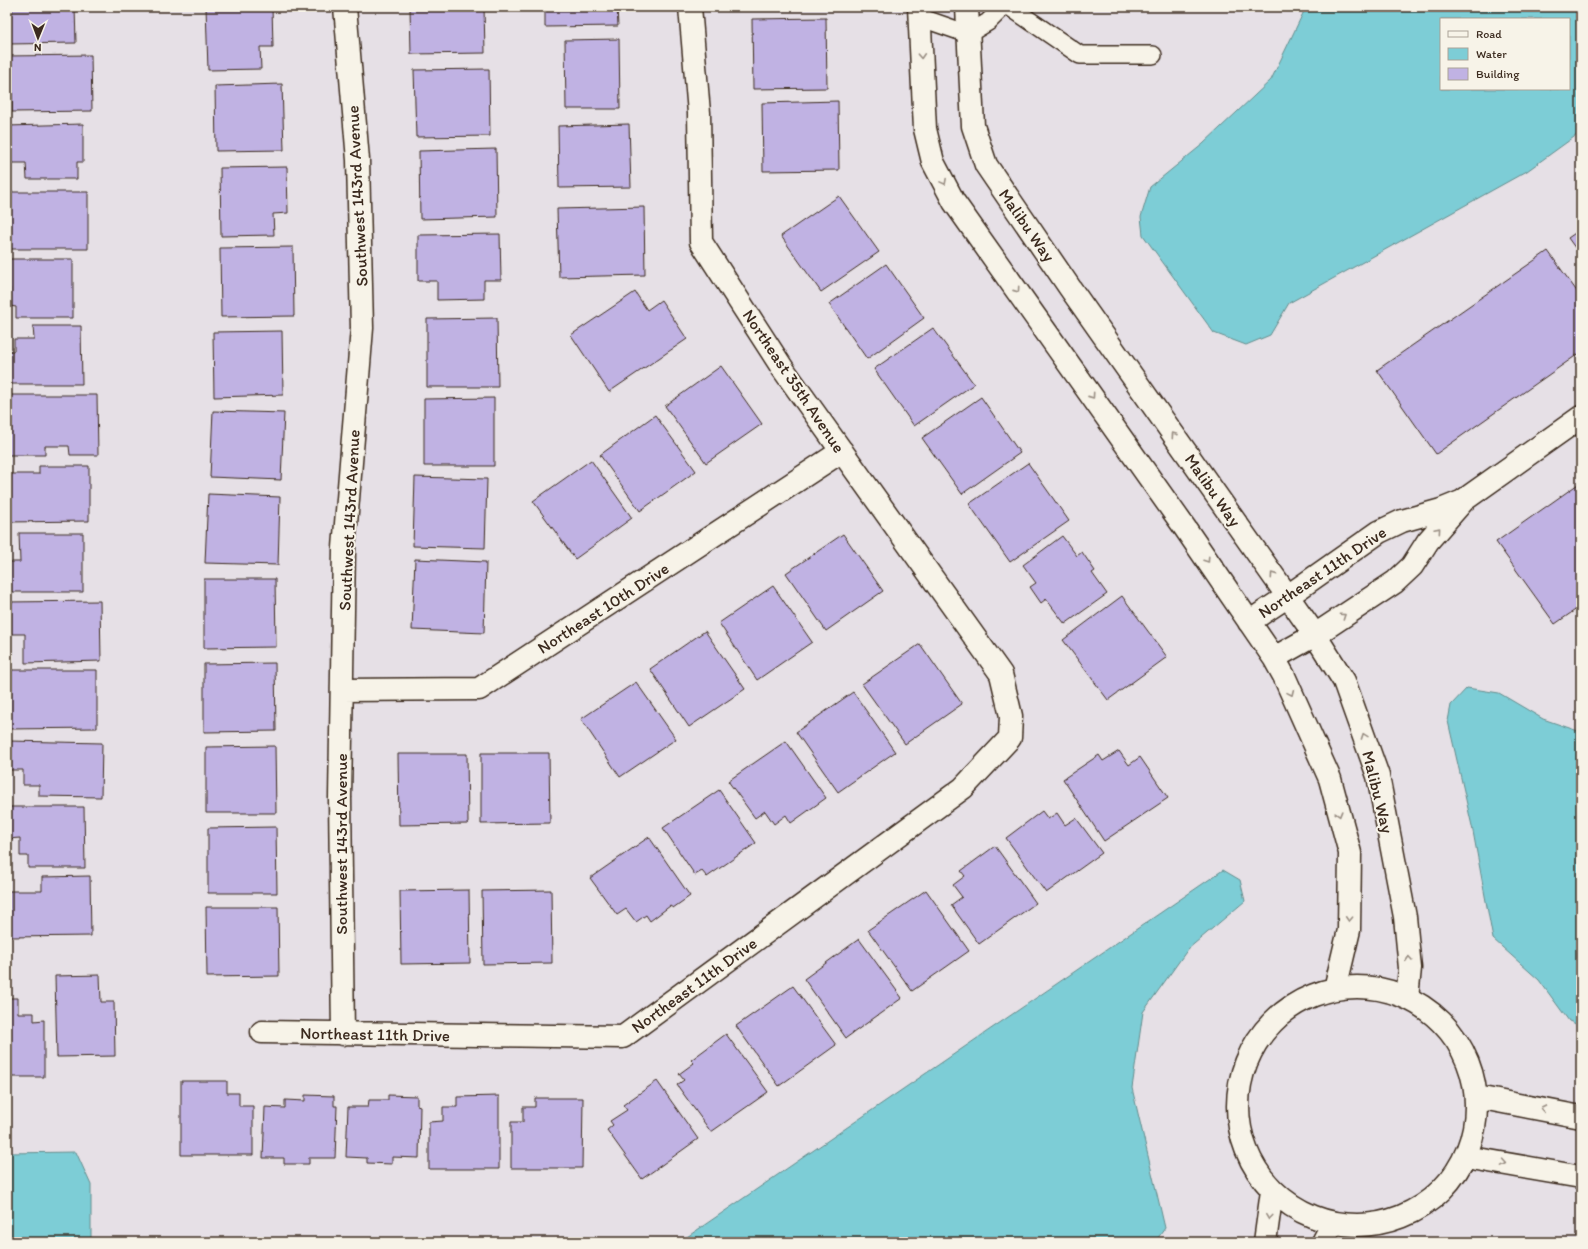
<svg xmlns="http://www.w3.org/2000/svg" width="1588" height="1249" font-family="Itim,sans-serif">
	<rect width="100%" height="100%" fill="#e6e0e6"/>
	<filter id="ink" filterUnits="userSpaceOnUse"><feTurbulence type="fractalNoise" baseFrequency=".025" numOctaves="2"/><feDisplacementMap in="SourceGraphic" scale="8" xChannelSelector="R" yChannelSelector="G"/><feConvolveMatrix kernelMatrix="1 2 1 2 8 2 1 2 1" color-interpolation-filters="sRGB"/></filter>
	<g filter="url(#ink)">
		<!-- water -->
		<path fill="#7dcdd6" stroke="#638c8c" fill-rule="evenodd" d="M1306,7H1581V132L1527,171L1289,303L1270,335L1246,345L1214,333L1143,235L1141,217L1150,187L1203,144L1271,80ZM1441,19H1569V89H1441Z
			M1467,688L1499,693L1543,719L1581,732V1026L1569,1021L1539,980L1493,939L1472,826L1448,721L1451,705Z
			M1223,870L1240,880L1245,901L1188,949L1143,1012L1132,1088L1165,1228L1155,1242H1003L1001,1240L998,1242H293L684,1239Z
			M76,1152L91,1185V1242H7V1153Z"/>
		<!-- building -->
		<path fill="#c0b2e3" stroke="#3b2a1e" d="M12,7H75L76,43L7,44V14H12Z
			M206,7H272L273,47H260L261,69L208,70Z
			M410,7H484L485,53L411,54Z
			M545,7H617L618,26L545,27Z
			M826,18L827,88L753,89L752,19Z
			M619,39L620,109H566L565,40Z
			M91,55L92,111L12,112V87H7V56Z
			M489,69L490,136L416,137L414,70Z
			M282,84L284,150L216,151L215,86Z
			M838,101L839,170L763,171L762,103Z
			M83,124V162H77V179H27L26,163H7V126Z
			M629,124L631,187L559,188L558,126Z
			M496,149L497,217L420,219L419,151Z
			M287,167L288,213L273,214L274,235L221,236L220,168Z
			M7,192H88V249H10V224H7Z
			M839,196L879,252L821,292L781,236Z
			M644,207L645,275L559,277L557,209Z
			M1581,229V256L1568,238Z
			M500,234L501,280H484V299L437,300V281H418V235Z
			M293,247L294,316L221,317L220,248Z
			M1548,251L1581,297V352L1436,454L1377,370Z
			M7,259H73V318H16V307L10,306V288H7Z
			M886,264L924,318L867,359L829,304Z
			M635,292L647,310L661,300L687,339L609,392L571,335Z
			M497,318L498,387H427V319Z
			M33,326H81L82,384H7V351H14V339H34Z
			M933,328L974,384L914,426L874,369Z
			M282,331L283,395L214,397L213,332Z
			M721,366L762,424L706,463L665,406Z
			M7,395H97L98,455H70L69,446H45V455H7Z
			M981,397L1020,453L962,494L922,438Z
			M494,398V466H424V399Z
			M213,411L284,413L281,480L210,477Z
			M655,415L696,471L640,511L600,455Z
			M591,460L632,518L575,559L533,501Z
			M1028,463L1069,521L1010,562L969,504Z
			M39,466H89V521L7,522V474H39Z
			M415,477L487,479L485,548L413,546Z
			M1581,482V606L1555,624L1496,542Z
			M208,494L280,497L278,565L205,563Z
			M19,533H83V592H7V562H20Z
			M843,534L883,591L826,631L786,573Z
			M1062,536L1077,556L1082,552L1095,571L1092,573L1107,594L1065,624L1046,599L1041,603L1030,587L1036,583L1023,565Z
			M415,559L486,562L484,633L412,630Z
			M204,579H275L276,647L204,648Z
			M773,586L812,642L757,680L719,623Z
			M1122,596L1167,657L1108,700L1063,640Z
			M100,601L101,661L25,663V634H7V602Z
			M705,631L745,689L689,727L650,669Z
			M920,644L962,704L905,744L862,684Z
			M275,663L276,731L204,732V664Z
			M8,670H97V728L8,729Z
			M636,682L676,739L620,777L581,719Z
			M853,692L895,752L838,792L796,732Z
			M9,741L102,743L101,797L39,796V785H23V770H9Z
			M786,741L826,798L791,823L786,815L774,824L765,811L755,818L728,781Z
			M275,746L276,813H206V747Z
			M1119,751L1129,765L1140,757L1168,798L1104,841L1063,779L1099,755L1103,761Z
			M481,753H549L550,823L481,824Z
			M398,754H467L468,824L399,825Z
			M719,790L756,843L707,877L702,871L695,875L663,828Z
			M7,807H84L85,868H28V856H20V838L7,839Z
			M1042,811L1048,819L1057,813L1065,825L1076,818L1102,853L1046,893L1006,838Z
			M276,827L277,893H208V828Z
			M649,837L690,896L673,908L670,906L650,921L646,915L636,922L626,909L617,915L590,878Z
			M995,846L1036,903L979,944L951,905L962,897L953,885L965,876L961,871Z
			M90,876L91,936L9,937V891H42V877Z
			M469,890L470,963L401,964L400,891Z
			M551,890L552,963L483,964L482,891Z
			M926,890L969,951L912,991L868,930Z
			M206,907H278L279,976L207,977Z
			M859,939L902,998L846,1038L804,979Z
			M100,975L101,1002H114L115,1056L57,1057L55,976Z
			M793,986L836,1045L779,1086L736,1026Z
			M7,998H18V1013H34V1021L44,1020V1077H7Z
			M726,1034L768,1092L711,1132L677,1085L684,1080L679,1074L694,1063L691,1060Z
			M181,1081H227V1093H239V1106H253V1155H181Z
			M657,1081L698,1139L642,1179L607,1130L613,1125L610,1121L627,1110L623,1105Z
			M305,1095L334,1096V1106H337L335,1158H309V1164H284V1158H263L265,1107L285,1108V1100L305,1101Z
			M388,1095L417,1096V1105L420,1106L419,1158L392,1157V1164L367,1163V1158L346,1157L348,1107H368L369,1100H388Z
			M499,1096V1169H429V1122L443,1121V1107H457V1097Z
			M535,1098H583L582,1168H511V1122H523V1107H535Z"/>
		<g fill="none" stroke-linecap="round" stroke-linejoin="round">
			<!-- service casing -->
			<g stroke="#3b2a1e" stroke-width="20">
				<path id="service" d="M1010,7L1080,55H1153
					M919,17L968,34L988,22L1003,7"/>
			</g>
			<!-- minor casing -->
			<g stroke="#3b2a1e" stroke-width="25">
				<path id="minor" d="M919,7L925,129L933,162L954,202L1185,528L1274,658L1284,676L1330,779L1350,853L1349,930L1335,989
					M967,7L973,126L986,165L1070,288L1315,635L1344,681L1378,776L1405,917L1410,968L1407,998
					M1249,622L1288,596L1379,532L1402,521L1441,510L1463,501
					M1274,658L1315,635L1395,582L1412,566L1428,541L1464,500L1581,417
					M342,690L479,689L842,451
					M1238 1106a119 119 0 1 1 238 0a119 119 0 1 1-238 0Z
					M262,1032L623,1037L963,788L1010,738L1011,716L1001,674L783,369L701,242L699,113L690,7
					M343,1034L340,798L344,548L362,328L358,160L345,7
					M1477,1097L1581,1117
					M1466,1157L1581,1177
					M1265,1242L1272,1191
					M1323,1242L1333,1223"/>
			</g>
			<!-- service -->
			<use href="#service" stroke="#f7f3e8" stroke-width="17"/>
			<!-- minor -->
			<use href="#minor" stroke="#f7f3e8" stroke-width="22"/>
		</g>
		<!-- one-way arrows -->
		<defs><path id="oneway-chevron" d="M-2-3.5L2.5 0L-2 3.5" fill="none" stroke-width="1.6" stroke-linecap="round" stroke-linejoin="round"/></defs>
		<g stroke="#998e83">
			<use href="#oneway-chevron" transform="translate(921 56) rotate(87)"/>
			<use href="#oneway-chevron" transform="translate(944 182) rotate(62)"/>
			<use href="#oneway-chevron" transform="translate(1017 290) rotate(55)"/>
			<use href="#oneway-chevron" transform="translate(1092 396) rotate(55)"/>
			<use href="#oneway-chevron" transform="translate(1174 435) rotate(-125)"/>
			<use href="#oneway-chevron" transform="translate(1438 530) rotate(-49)"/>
			<use href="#oneway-chevron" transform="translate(1207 560) rotate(56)"/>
			<use href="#oneway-chevron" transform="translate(1273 575) rotate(-125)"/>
			<use href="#oneway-chevron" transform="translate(1343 616) rotate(-34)"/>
			<use href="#oneway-chevron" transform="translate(1291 693) rotate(66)"/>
			<use href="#oneway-chevron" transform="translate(1364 736) rotate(-110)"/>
			<use href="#oneway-chevron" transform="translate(1339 814) rotate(74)"/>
			<use href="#oneway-chevron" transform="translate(1349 919) rotate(93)"/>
			<use href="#oneway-chevron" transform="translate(1409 959) rotate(-95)"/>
			<use href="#oneway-chevron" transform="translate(1543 1109) rotate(-169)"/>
			<use href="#oneway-chevron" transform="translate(1504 1163) rotate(10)"/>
			<use href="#oneway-chevron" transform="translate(1269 1217) rotate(97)"/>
		</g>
	</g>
	<g text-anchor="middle" stroke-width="4" stroke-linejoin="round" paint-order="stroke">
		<!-- street labels -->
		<g font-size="17" fill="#3b2a1e" stroke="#f7f3e8">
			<text transform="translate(357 196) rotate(-93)" y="6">Southwest 143rd Avenue</text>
			<text transform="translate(1027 225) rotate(55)" y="6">Malibu Way</text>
			<text transform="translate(794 381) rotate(56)" y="6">Northeast 35th Avenue</text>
			<text transform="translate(1213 490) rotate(55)" y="6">Malibu Way</text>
			<text transform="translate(349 520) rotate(-87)" y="6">Southwest 143rd Avenue</text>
			<text transform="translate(1322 572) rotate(-34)" y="6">Northeast 11th Drive</text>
			<text transform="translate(603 608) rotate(-33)" y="6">Northeast 10th Drive</text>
			<text transform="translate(1378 792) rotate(76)" y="6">Malibu Way</text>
			<text transform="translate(341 844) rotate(-90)" y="6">Southwest 143rd Avenue</text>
			<text transform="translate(694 985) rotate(-36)" y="6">Northeast 11th Drive</text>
			<text transform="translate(375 1034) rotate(1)" y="6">Northeast 11th Drive</text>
		</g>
	</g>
	<!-- margin -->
	<rect width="1588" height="1249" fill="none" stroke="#f7f3e8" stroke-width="24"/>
	<rect x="12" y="12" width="1564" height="1225" fill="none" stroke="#3b2a1e" stroke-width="1.5" filter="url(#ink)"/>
	<!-- legend -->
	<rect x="1440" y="18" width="130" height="72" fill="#f7f3e8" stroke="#aca397"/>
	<rect x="1448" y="31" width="20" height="6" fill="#f7f3e8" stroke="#aca397"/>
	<text x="1476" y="38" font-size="12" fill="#3b2a1e">Road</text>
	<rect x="1448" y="48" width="20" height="12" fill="#7dcdd6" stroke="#aca397"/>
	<text x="1476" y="58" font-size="12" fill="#3b2a1e">Water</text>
	<rect x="1448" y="68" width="20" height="12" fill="#c0b2e3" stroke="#aca397"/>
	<text x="1476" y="78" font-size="12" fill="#3b2a1e">Building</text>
	<!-- north arrow -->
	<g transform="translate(38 38) rotate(181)" stroke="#f7f3e8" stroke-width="3" paint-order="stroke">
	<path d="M0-3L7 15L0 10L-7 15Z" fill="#3b2a1e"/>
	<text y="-6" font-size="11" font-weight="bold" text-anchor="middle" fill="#3b2a1e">N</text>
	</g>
</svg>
